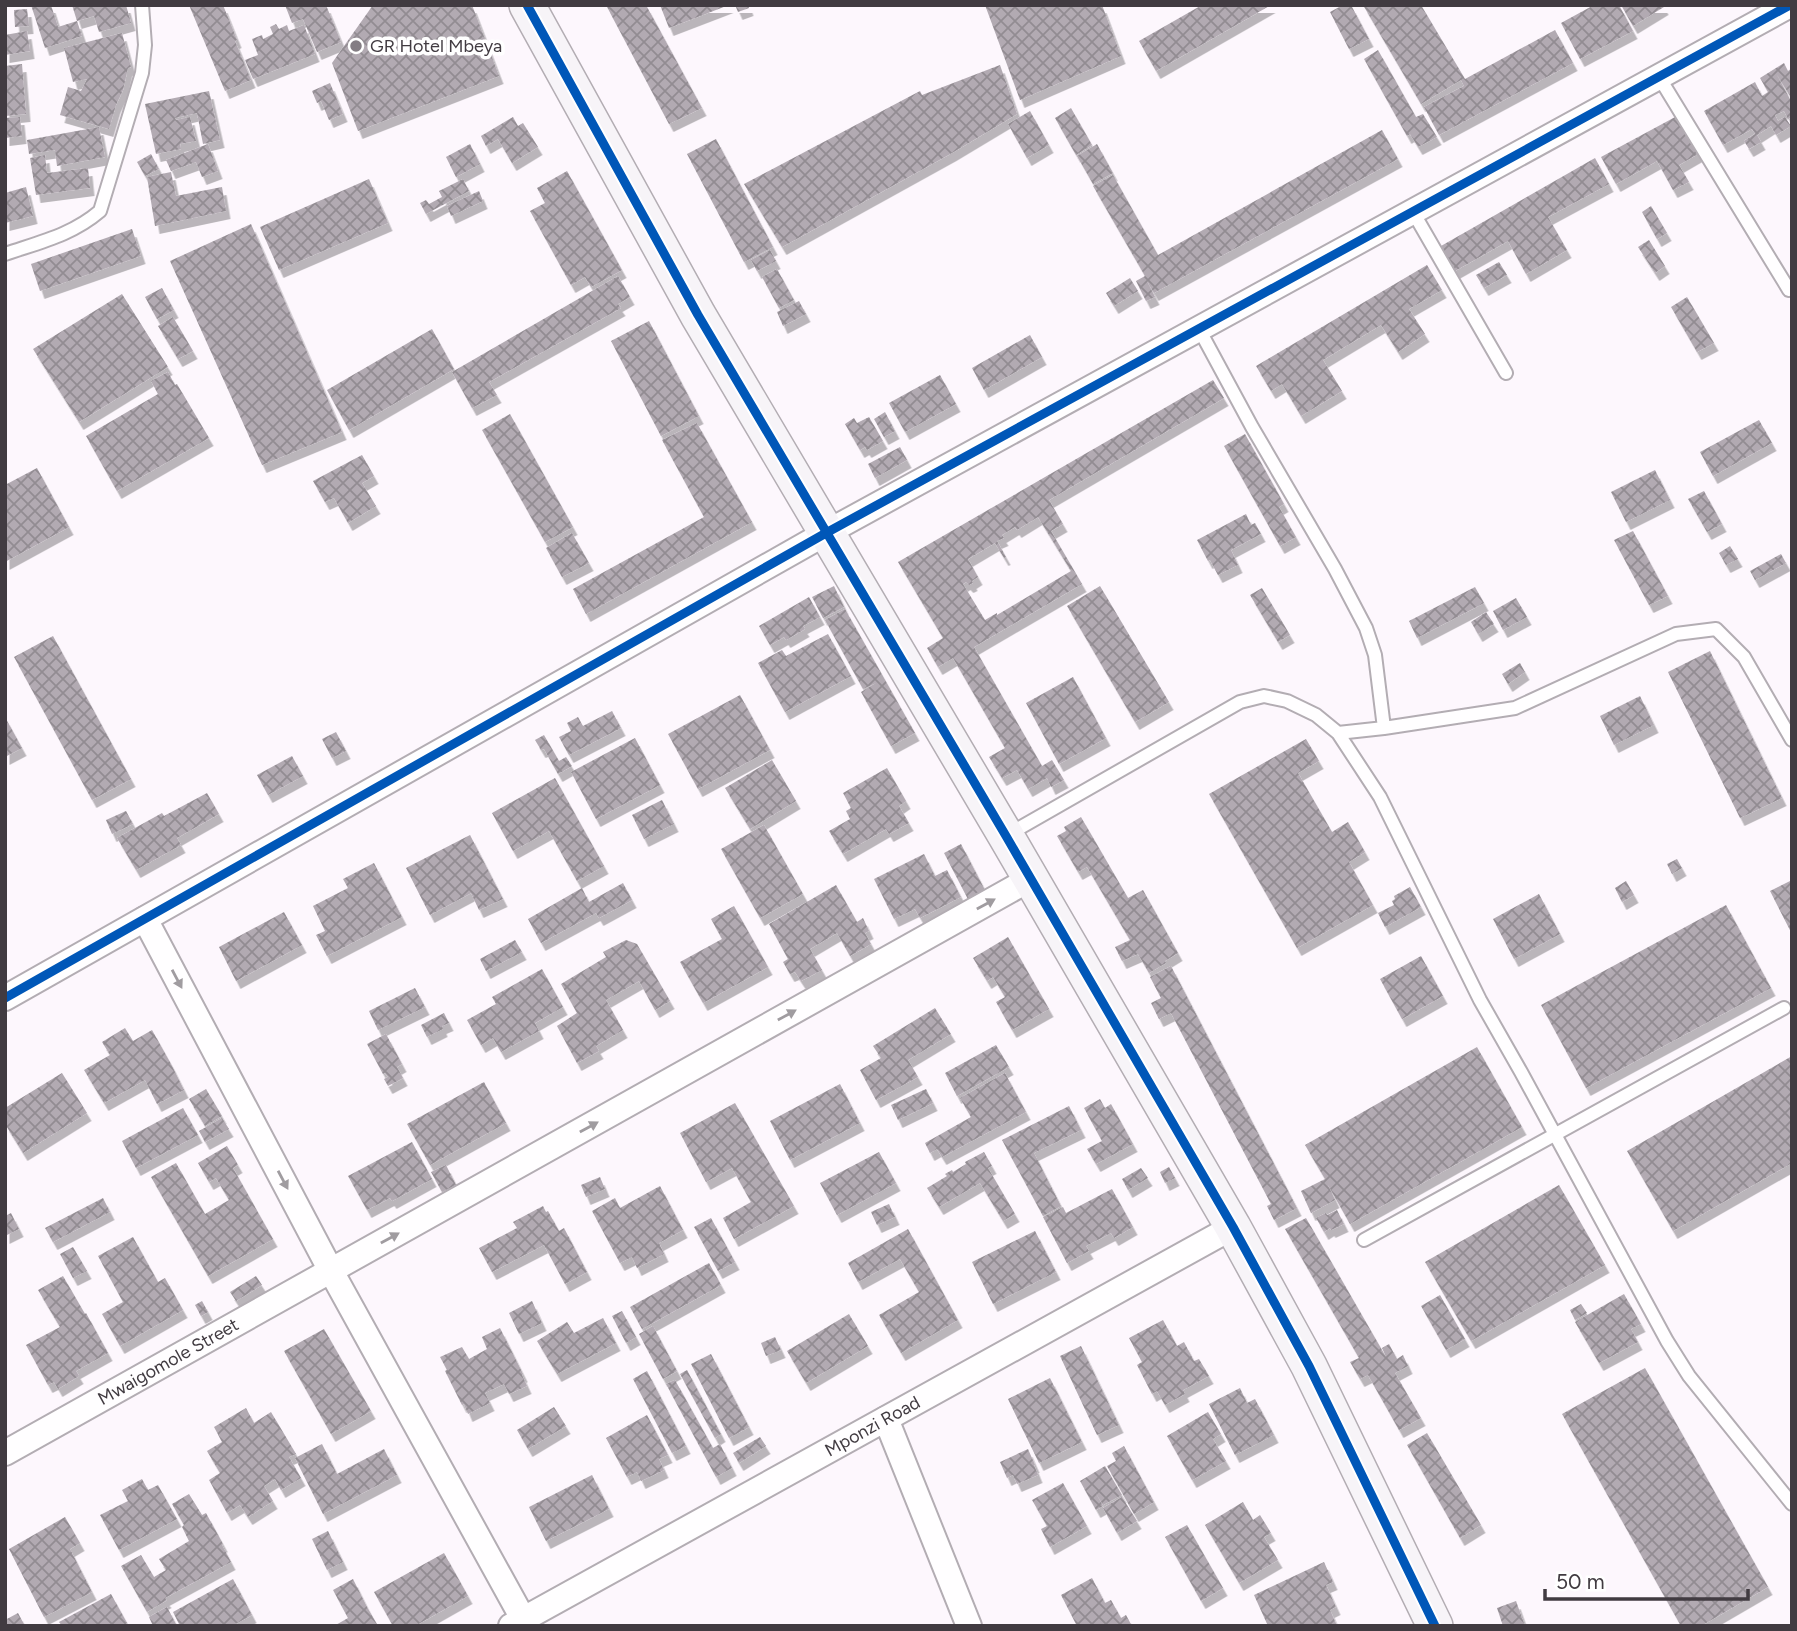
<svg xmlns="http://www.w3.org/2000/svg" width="1797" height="1631" font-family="Figtree,sans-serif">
	<defs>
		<pattern id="building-cross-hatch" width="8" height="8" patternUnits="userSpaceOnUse" patternTransform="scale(1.75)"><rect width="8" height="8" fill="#b2aab2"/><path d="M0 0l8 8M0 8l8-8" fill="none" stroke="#928c92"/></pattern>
		<filter id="shadow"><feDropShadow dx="4.5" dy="8" stdDeviation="0" flood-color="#0004"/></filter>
	</defs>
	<rect width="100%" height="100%" fill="#fdf7fd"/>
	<!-- building -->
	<path fill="url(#building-cross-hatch)" fill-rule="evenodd" filter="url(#shadow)" d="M31,5H51L58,27L77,21L82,36L45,48Z
		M72,5H126L131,23L99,32L94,16L77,21Z
		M189,5H223L237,40L235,41L251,80L225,91Z
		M285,5H326L341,42L317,52L303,19L292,23Z
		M373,5H472L499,76L358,131L332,63Z
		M606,5H646L702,108L669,124Z
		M660,5H729L669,28Z
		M735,5H748L749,8L738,12Z
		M985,5H1102L1121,56L1020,100Z
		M1202,5H1271L1156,71L1139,41Z
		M1343,5H1351L1369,39L1349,49L1330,12Z
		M1363,5H1421L1465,79L1555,30L1573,63L1439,135L1424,107L1464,86L1461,80L1421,104Z
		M1594,5H1619L1633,31L1580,59L1561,23Z
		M1621,5H1663L1664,7L1633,26Z
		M27,9L29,26L15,27L14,10Z
		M276,24L279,29L287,25L289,31L304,25L315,54L253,79L245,60L258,55L252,39L262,35L263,39L273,34L270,27Z
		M27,31L30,51L5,55V35Z
		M122,33L131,67L128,68L123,90L116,105L109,129L60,115L68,87L81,91L87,79L73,82L64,48Z
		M1378,50L1416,117L1423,114L1437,137L1418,147L1410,134L1407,136L1364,59Z
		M1784,63L1788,71L1792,68V99L1777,75L1792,103V117L1788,119L1784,111L1775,115L1778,121L1785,117L1791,126L1776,135L1771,126L1757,135L1761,142L1749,149L1744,141L1755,134L1752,129L1723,145L1704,111L1755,82L1762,96L1768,92L1760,78Z
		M22,64L26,114L5,116V66Z
		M1000,65L1017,114L952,153L782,247L744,184L920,91L922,95Z
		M330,83L343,114L329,120L321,101L317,103L312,91Z
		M209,91L220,140L203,144L197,113L175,118L176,120L190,117L196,141L180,144L181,149L156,154L145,104Z
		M1071,108L1092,145L1076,155L1055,118Z
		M1030,111L1049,145L1027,158L1008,124Z
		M1677,116L1698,154L1679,165L1689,182L1673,190L1657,161L1616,184L1601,157Z
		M20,117L22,136L5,138V118Z
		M513,117L518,126L523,123L538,147L512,163L498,139L486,146L481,136Z
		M99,127L105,157L57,166L55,150L29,154L27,140Z
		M1382,130L1398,159L1154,293L1147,281L1155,297L1146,301L1136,281L1145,276L1093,186L1113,175L1158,255Z
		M716,139L773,247L744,262L687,154Z
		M208,144L218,171L202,177L196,162L171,171L166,160Z
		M470,144L480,164L456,177L446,157Z
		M1097,144L1113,173L1093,184L1077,156Z
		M151,154L159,169L145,176L137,162Z
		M45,155L47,173L88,168L90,188L36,195L30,158Z
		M1595,158L1609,184L1548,217L1567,250L1526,274L1508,241L1455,271L1441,246Z
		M567,171L622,270L591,287L585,277L571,285L530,211L545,203L537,188Z
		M171,172L176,196L222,187L226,211L155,226L147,177Z
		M369,179L388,223L279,270L260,227Z
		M463,179L469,191L426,214L420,203L426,200L429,204L442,197L439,191Z
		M26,187L33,216L5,223V193Z
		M479,191L483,201L451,216L447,206Z
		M1651,206L1667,233L1657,239L1642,212Z
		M251,224L342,432L262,465L170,261Z
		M132,229L141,256L40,291L31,264Z
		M1649,240L1665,266L1655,273L1638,247Z
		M770,250L776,261L757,271L751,260Z
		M1499,262L1507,275L1484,288L1476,275Z
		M1427,265L1442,290L1409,309L1425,334L1398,352L1381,325L1323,360L1342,391L1301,416L1282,384L1271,391L1256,366Z
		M777,269L794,300L779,308L762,277Z
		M618,276L630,297L618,304L621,308L489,382L497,395L472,408L452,372Z
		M1130,278L1138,291L1114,306L1106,293Z
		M162,288L174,310L157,319L145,297Z
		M122,294L168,367L79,422L33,349Z
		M1687,297L1714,343L1697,352L1671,307Z
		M799,301L806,314L783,326L777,312Z
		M173,317L193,351L178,359L158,326Z
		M649,321L699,416L661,436L611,341Z
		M432,329L454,369L349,430L327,390Z
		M1030,335L1042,357L984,390L972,368Z
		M168,372L175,385L177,384L209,438L117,491L86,436L158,394L151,381Z
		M940,375L956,404L905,432L889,403Z
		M1213,380L1224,398L1049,500L1063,524L1051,531L1082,584L974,647L1042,766L1052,760L1064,780L1051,787L1047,778L1028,789L1017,770L1002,778L989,757L1005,748L953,658L938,667L927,648L943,638L898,562ZM1038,517L1071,571L997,615V613L985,620L963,584L966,582L969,585L973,583L972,581L978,577L968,559L995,543L1004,558L1006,557L997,541L1004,538L1002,535L1015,527L1017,530Z
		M885,412L895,431L884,437L874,419Z
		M510,414L573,527L545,542L482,430Z
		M869,417L883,441L867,450L865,447L860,450L845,424L854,418L857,423Z
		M1759,420L1772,443L1713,476L1700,452Z
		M697,423L752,522L586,614L573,589L704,517L662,440Z
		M1245,434L1284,504L1279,507L1296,537L1280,546L1224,446Z
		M900,447L907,460L875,478L868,464Z
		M362,455L374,476L362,483L376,506L348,523L334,498L325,502L313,481Z
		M37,468L69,527L5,562V485Z
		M1655,470L1670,500L1626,522L1611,492Z
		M1704,491L1722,524L1707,532L1688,499Z
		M1246,514L1251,525L1255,523L1261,534L1231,550L1238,565L1218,575L1210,560L1208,561L1197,540Z
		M1633,531L1668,596L1649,605L1614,540Z
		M572,533L589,563L562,577L546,548Z
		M1730,546L1738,559L1726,565L1719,553Z
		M1781,554L1786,563L1755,580L1750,571Z
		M834,586L844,607L823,618L812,597Z
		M1100,586L1169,702L1135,722L1067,606Z
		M1475,587L1484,603L1417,638L1409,621Z
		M1262,588L1290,635L1278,642L1250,595Z
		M809,597L820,617L803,626L805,629L786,640L784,637L770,645L759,626Z
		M1516,598L1527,617L1503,630L1493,611Z
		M845,609L915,733L891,746L861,692L876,683L863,689L825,620Z
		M1486,612L1494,624L1478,634L1471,622Z
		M828,634L851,676L785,712L758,663L782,650L786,656Z
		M53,636L131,779L92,800L14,657Z
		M1710,651L1782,798L1740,818L1668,672Z
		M1520,663L1525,672L1508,684L1502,674Z
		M1073,677L1106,738L1059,764L1026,703Z
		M740,695L770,750L698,789L668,734Z
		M1640,696L1654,725L1614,745L1600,716Z
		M612,711L621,728L569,755L559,737L571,731L567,723L578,717L583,726Z
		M5,717L22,748L5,757Z
		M336,732L346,751L332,758L322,739Z
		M544,735L559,761L566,757L572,766L558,774L544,749L541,750L535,740Z
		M635,738L660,785L596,819L571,772Z
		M1306,739L1319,761L1298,773L1332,832L1348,822L1365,852L1349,862L1373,905L1297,948L1209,794Z
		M292,756L303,776L268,795L257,775Z
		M772,760L796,801L750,829L725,788Z
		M887,768L906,801L899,806L909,823L889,834L886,829L843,854L829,831L850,819L846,811L851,808L843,793Z
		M555,778L604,866L577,881L549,831L513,851L492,813Z
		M207,793L219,814L177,838L181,845L136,870L117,838L162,813L164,816Z
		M662,800L674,824L644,839L632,815Z
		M126,811L133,824L112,834L106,820Z
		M1081,817L1128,898L1143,890L1178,953L1165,961L1166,963L1149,973L1138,954L1122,961L1115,947L1130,940L1087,867L1078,872L1057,836L1066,831L1064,827Z
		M764,825L803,894L760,918L721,849Z
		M470,835L503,899L479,910L471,893L430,915L406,868Z
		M961,844L987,894L970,903L944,853Z
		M924,854L935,876L947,870L961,897L920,918L915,909L894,919L874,879Z
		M1677,859L1682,868L1672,874L1667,864Z
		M374,863L402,917L327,956L316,935L325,931L313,906L348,888L343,879Z
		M1792,880V934L1770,891Z
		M1626,881L1634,895L1622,902L1615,888Z
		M623,883L632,900L599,918L596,913L541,943L528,919L582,888L589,902Z
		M836,885L857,922L863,918L869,931L865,933L871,944L850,956L837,933L810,949L822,970L801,981L795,972L790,974L783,962L788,959L769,924Z
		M1410,887L1421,907L1385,927L1378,913L1394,905L1392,901L1395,899L1394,896Z
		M1539,894L1560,934L1514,959L1493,919Z
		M1726,905L1771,988L1586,1088L1541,1005Z
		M734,906L768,967L703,1003L680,962L722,939L711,919Z
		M284,912L302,945L236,981L219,947Z
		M1008,937L1049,1009L1012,1030L996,1002L1005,997L993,977L987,981L973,958Z
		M515,940L522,952L486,971L480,959Z
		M626,940L637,944L670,1001L655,1010L639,981L606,1000L623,1030L596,1046L599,1051L577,1063L557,1026L577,1013L561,984L606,957L603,952Z
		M1421,956L1443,996L1402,1019L1380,979Z
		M1171,966L1297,1208L1274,1220L1267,1206L1271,1204L1171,1013L1159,1019L1151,1003L1161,998L1150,977Z
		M542,969L563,1007L535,1023L539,1031L501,1052L493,1038L481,1045L467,1020L496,1004L492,997Z
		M415,988L425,1007L378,1030L369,1011Z
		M935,1008L951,1034L908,1060L918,1077L876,1100L860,1070L881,1058L873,1046Z
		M444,1013L449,1023L442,1026L443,1029L427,1037L421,1025Z
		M125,1028L133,1041L152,1030L171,1064L184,1090L157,1104L145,1080L104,1103L84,1070L110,1055L102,1042Z
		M386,1034L402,1064L397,1067L403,1078L388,1086L384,1079L388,1077L385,1073L383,1074L367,1044Z
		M996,1045L1009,1067L957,1096L945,1073Z
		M1477,1047L1522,1127L1350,1224L1328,1185L1335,1200L1311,1213L1301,1191L1325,1179L1305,1145Z
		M1792,1056V1163L1673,1231L1627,1151Z
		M62,1073L87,1113L23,1153L5,1124V1108Z
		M1005,1073L1026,1112L942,1157L937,1149L930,1153L925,1143L971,1117L960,1098Z
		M484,1082L506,1123L430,1165L407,1124Z
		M840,1084L860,1123L790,1160L770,1121Z
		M206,1089L222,1116L205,1126L189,1099Z
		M926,1089L933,1103L898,1120L891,1105Z
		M1100,1099L1105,1108L1111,1104L1133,1144L1096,1164L1087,1149L1102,1141L1084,1108Z
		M735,1103L794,1206L734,1239L723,1218L751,1202L732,1168L706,1182L680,1133Z
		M1069,1106L1081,1130L1034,1153L1061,1206L1043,1216L1002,1140Z
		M183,1108L198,1135L136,1168L122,1141Z
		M222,1118L229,1129L205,1142L199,1131Z
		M412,1142L432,1179L392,1201L390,1198L367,1210L348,1176Z
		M227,1146L238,1165L233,1168L273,1239L208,1276L151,1177L176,1163L205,1214L229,1200L216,1178L209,1182L198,1163Z
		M879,1152L896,1183L837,1215L820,1183Z
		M984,1152L992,1166L988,1168L1015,1214L1003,1221L980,1183L939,1207L927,1188L947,1176L945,1174L952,1170L953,1172L966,1164L965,1162Z
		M446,1165L456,1185L442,1192L431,1172Z
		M1169,1167L1175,1178L1165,1183L1160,1172Z
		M1141,1168L1148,1178L1128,1190L1122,1179Z
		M600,1177L605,1189L586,1197L581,1185Z
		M1559,1185L1605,1265L1471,1341L1425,1262Z
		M660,1186L683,1230L659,1243L664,1254L637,1268L632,1257L620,1263L592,1211L615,1198L620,1208Z
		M1112,1189L1133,1227L1114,1238L1111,1233L1086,1246L1089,1251L1067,1263L1043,1217L1063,1207L1066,1213Z
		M103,1198L110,1212L53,1242L45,1228Z
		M889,1204L895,1217L877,1225L871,1212Z
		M543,1206L546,1212L548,1211L559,1231L564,1228L587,1272L565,1284L544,1245L492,1272L479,1248L517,1228L513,1222Z
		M1337,1210L1344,1224L1331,1230L1330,1228L1324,1232L1316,1218L1326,1213L1327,1215Z
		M11,1213L19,1229L5,1236V1216Z
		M711,1218L735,1262L718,1271L694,1227Z
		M1306,1218L1386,1357L1382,1348L1389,1344L1397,1359L1403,1355L1408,1366L1395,1373L1421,1418L1399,1430L1368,1375L1360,1379L1350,1362L1359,1358L1285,1229Z
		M908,1229L958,1320L901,1353L879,1315L919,1292L900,1259L858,1282L848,1263Z
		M1035,1231L1056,1272L993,1304L972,1262Z
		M133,1237L158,1282L165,1278L183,1310L120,1346L102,1314L123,1302L98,1256Z
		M73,1247L87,1271L73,1278L60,1254Z
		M709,1263L721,1285L642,1329L630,1307Z
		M63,1276L85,1314L86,1313L108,1353L76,1371L79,1376L58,1389L54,1382L48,1385L26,1345L60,1327L38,1290Z
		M256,1276L262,1285L236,1301L230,1292Z
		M1624,1294L1641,1324L1631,1329L1638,1342L1599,1363L1575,1322Z
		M1440,1295L1465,1339L1446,1350L1421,1306Z
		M202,1301L208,1312L201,1316L195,1305Z
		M532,1301L542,1323L519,1334L509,1313Z
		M1581,1304L1587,1313L1575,1320L1570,1310Z
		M622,1311L636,1337L626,1343L612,1316Z
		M849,1314L868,1346L806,1383L787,1351Z
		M603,1318L616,1343L557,1374L537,1341L567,1322L574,1333Z
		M1163,1320L1177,1346L1184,1342L1194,1361L1199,1359L1209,1376L1183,1390L1185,1394L1165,1405L1157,1391L1152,1394L1137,1365L1142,1362L1129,1338Z
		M653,1326L677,1371L663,1379L639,1334Z
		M500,1328L523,1374L522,1375L527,1386L509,1394L504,1384L485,1393L490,1403L468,1414L464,1404L462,1405L445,1371L447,1370L440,1357L462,1347L469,1359L487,1349L482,1337Z
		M324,1329L371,1411L331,1434L284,1351Z
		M775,1337L781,1350L766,1356L761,1343Z
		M1081,1346L1119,1425L1097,1435L1060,1356Z
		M711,1354L749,1427L729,1438L691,1364Z
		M1645,1368L1768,1587L1701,1626H1681L1562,1414Z
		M687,1370L721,1434L715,1438L680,1374Z
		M647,1371L686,1446L672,1453L633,1379Z
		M1050,1378L1082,1442L1039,1463L1008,1399Z
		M675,1380L713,1448L720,1444L732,1468L716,1477L666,1384Z
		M1240,1388L1247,1403L1255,1399L1274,1435L1235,1455L1209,1404Z
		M554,1407L566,1426L528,1449L517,1430Z
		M246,1408L254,1423L271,1412L296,1454L289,1457L301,1478L281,1490L275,1479L264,1486L273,1501L248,1517L240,1505L227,1513L209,1480L220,1473L207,1451L222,1442L214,1427Z
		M1208,1412L1221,1434L1213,1439L1226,1461L1192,1480L1167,1436Z
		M647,1415L668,1455L659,1459L664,1470L641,1481L637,1472L627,1477L606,1438Z
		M1427,1433L1481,1525L1460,1538L1407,1445Z
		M760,1437L766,1446L739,1463L733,1453Z
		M322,1444L337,1474L384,1449L397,1475L323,1514L295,1458Z
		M1124,1446L1154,1502L1134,1514L1107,1466L1116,1461L1112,1453Z
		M1028,1449L1035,1465H1034L1038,1475L1017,1484L1013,1475L1007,1478L1000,1462Z
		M1105,1466L1122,1495L1103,1505L1094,1490L1103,1506L1096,1510L1080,1481Z
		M592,1475L609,1509L546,1541L529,1507Z
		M142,1479L148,1490L158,1485L177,1519L119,1550L100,1515L128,1501L122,1490Z
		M1063,1483L1087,1526L1050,1547L1041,1529L1047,1526L1032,1500Z
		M189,1494L202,1515L206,1513L223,1544L222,1545L231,1562L165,1598L167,1600L147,1612L121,1566L141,1555L154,1577L166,1570L159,1559L189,1541L182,1527L184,1525L172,1504Z
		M1122,1497L1137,1521L1117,1533L1103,1508Z
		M1243,1502L1253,1520L1260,1515L1271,1533L1264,1537L1278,1560L1239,1583L1205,1525Z
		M65,1517L80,1543L70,1549L92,1592L44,1617L9,1549Z
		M1187,1525L1223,1588L1201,1601L1165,1537Z
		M328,1531L343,1562L327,1570L312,1539Z
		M444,1553L468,1596L415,1626H393L374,1592Z
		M1324,1562L1333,1582L1326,1585L1336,1607L1330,1610L1337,1626H1268L1254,1595Z
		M1092,1578L1105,1603L1111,1600L1121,1618L1126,1615L1132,1626H1077L1061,1595Z
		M233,1579L252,1615L232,1626H180L173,1612Z
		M353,1579L367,1607L378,1626H334L348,1618L333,1590Z
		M111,1594L127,1623L122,1626H62L59,1622Z
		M1516,1601L1525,1626H1503L1497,1608Z
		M167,1607L177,1626H153L149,1617Z
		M18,1613L25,1626H5V1620Z"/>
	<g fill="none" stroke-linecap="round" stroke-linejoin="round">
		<!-- lane casing -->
		<g stroke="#b3adb3" stroke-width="16">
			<path id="lane" d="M1659,77L1789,290
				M1413,212L1506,373
				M5,254C40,242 72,235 100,211L142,73L145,45L142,5
				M1199,329L1252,427L1335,569L1366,628L1375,655L1384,728
				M1338,733L1384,728L1515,708L1676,634L1716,629L1744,657L1792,740
				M1009,834L1240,702L1264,696L1287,701L1316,715L1338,733L1380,797L1480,1000L1521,1072L1667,1341L1689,1376L1792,1504
				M1364,1240L1784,1008"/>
		</g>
		<!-- street casing -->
		<g stroke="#b3adb3" stroke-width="28">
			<g id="street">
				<path d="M145,919L331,1271L527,1626"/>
				<path d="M5,998L826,533L1790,5"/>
				<path d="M886,1419L969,1626"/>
				<path id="s1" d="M5,1453L1030,879"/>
				<path id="s2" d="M511,1626L1233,1227"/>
			</g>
		</g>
		<!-- secondary casing -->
		<g stroke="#b3adb3" stroke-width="38">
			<path id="secondary" d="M527,5L698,315L1006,836L1233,1227L1309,1366L1435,1626"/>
		</g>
		<!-- lane -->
		<use href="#lane" stroke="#fffeff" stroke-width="12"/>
		<!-- street -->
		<use href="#street" stroke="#fffeff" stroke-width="24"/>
		<!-- secondary -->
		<use href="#secondary" stroke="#f7f4f8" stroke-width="35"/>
		<!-- cycleway casing -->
		<g stroke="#fff" stroke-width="13">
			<path id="cycleway" d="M527,5L698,315L1006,836L1233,1227L1309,1366L1435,1626
				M5,998L826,533L1790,5"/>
		</g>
		<!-- cycleway -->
		<use href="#cycleway" stroke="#0057b8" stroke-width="9"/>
	</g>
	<!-- one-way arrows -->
	<defs><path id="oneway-solid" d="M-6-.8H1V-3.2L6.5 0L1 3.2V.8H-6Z" transform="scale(1.75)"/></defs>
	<g fill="#a09ca0">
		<use href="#oneway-solid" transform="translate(986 904) rotate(-29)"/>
		<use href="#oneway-solid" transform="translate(177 979) rotate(62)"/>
		<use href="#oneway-solid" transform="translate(787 1015) rotate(-29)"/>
		<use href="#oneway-solid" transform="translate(589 1127) rotate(-29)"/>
		<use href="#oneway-solid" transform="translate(283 1180) rotate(62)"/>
		<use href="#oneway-solid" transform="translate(390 1238) rotate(-29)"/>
	</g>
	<!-- markers -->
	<circle fill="#837d83" stroke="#fff" stroke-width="2.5" cx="356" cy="46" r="7"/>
	<g text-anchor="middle" stroke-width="7" stroke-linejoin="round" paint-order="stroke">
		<!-- poi labels -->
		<g font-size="18" fill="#413b41" stroke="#fff" text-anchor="start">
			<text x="370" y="52">GR Hotel Mbeya</text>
		</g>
		<!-- street labels -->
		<g font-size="18" fill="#413b41" stroke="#fff">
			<text dy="6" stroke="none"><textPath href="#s1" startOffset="187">Mwaigomole Street</textPath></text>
			<text dy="6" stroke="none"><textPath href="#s2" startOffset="413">Mponzi Road</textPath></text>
		</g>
	</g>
	<!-- border -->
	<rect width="1797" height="1631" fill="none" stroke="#413b41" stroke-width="14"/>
	<!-- scale -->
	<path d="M1545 1589v10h203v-10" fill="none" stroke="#413b41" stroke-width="3.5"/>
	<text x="1556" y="1589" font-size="21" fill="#413b41" stroke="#ffffff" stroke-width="5" paint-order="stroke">50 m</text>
</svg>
